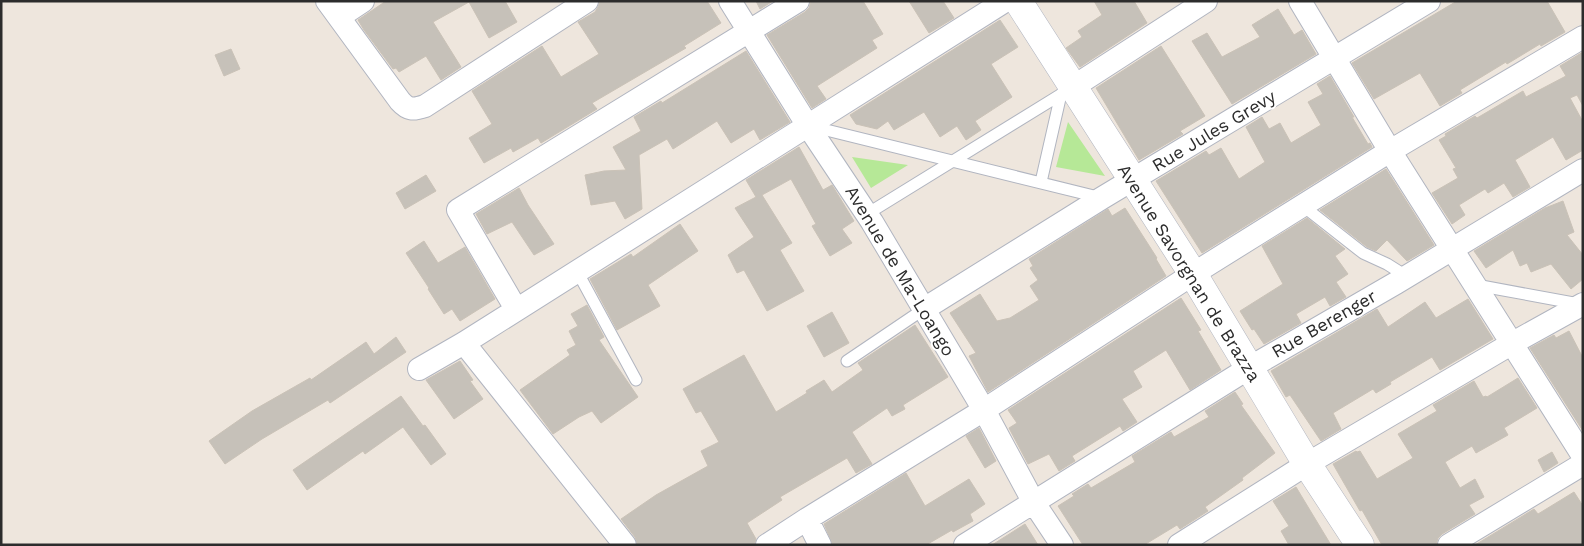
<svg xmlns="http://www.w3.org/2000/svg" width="1584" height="546" font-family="'Work Sans',sans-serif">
	<rect width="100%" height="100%" fill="#eee6dd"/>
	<!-- green -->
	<path fill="#b6e897" d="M1068,122L1105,176L1056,167Z
		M852,157L908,165L871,188Z"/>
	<!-- building -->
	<path fill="#c6c1b9" stroke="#cac2b7" d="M386,1H505L517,22L489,38L469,2L433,22L461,67L441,80L426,56L399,72L396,68L393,69L364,30L358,20Z
		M600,1H707L721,23L684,46L686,48L592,103L597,109L541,143L538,138L513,152L511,148L484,163L469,138L492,124L472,91L542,46L561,77L599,54L578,22L595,12L598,7Z
		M756,1H773L760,9Z
		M811,1H863L883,34L872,40L877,48L817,86L826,99L812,108L767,35L805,12L809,8Z
		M909,1H943L954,18L929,33Z
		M1094,1H1134L1147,23L1080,67L1066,48L1082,37L1078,31L1102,15Z
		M1457,1H1547L1565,32L1541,46L1540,44L1507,64L1506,62L1460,90L1462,93L1440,106L1420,73L1374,99L1352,63Z
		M1278,9L1294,35L1302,30L1316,54L1232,104L1192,41L1207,33L1222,57L1260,37L1252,25Z
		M1000,20L1018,47L991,64L1012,97L975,121L981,130L966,140L957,126L940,137L924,112L894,130L888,121L877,129L856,124L850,115Z
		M1161,46L1205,116L1180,131L1183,134L1139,160L1096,88Z
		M231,49L240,69L224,76L215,55Z
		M746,51L790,122L760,140L754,129L731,143L717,121L673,149L667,139L639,155L642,209L625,219L615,201L591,205L585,175L604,171L626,170L613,147L641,131L634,117L661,101L662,103Z
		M1583,52V106L1577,95L1570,98L1583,122V150L1566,160L1553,137L1515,160L1530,187L1513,197L1504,183L1488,193L1485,189L1459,205L1465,215L1452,224L1432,193L1458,178L1453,169L1456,168L1439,140L1446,136L1445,134L1475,116L1477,118L1523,91L1526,97L1566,76L1560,66Z
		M1330,76L1354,117H1352L1368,144L1370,143L1372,147L1202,253L1156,181L1206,151L1209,155L1221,148L1239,179L1265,162L1246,127L1262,117L1269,129L1280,123L1291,143L1321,125L1308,102L1323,94L1317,84Z
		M799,147L823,190L832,185L854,221L842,229L852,243L830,256L812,226L816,224L791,179L762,195L792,243L780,250L804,291L767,311L744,270L737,273L728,255L754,237L735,208L756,197L746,180Z
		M1386,169L1434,245L1407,261L1387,240L1376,251L1367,247L1320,210Z
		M426,175L436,191L405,209L396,193Z
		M519,188L528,205L554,244L534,255L512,222L487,234L476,214Z
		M1563,201L1574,232L1567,235L1583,255V279L1571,289L1551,264L1531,272L1527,263L1520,266L1513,250L1486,268L1474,251L1545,208Z
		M1125,208L1157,258L1156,259L1166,276L988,392L969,356L976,353L950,313L980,294L997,321L1010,318L1039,300L1030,286L1038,280L1030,268L1033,266L1029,259L1108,209L1112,216Z
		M1307,218L1345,249L1335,256L1348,274L1336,282L1346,297L1330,306L1325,297L1296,314L1301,323L1264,344L1254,329L1252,330L1240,311L1283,284L1262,246Z
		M680,224L698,251L648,285L660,306L617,330L590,279L631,254L633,257Z
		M424,241L438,263L465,247L495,299L460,321L452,309L444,314L428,289L429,288L406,253Z
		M1181,298L1201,330L1198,331L1221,370L1190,390L1166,350L1133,371L1142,387L1122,399L1137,422L1123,431L1120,426L1072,456L1075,461L1059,471L1049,454L1028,464L1009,428L1017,423L1008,410Z
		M1468,299L1493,339L1440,370L1432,357L1390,382L1391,384L1376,393L1373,389L1333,413L1341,429L1321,441L1290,395L1286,397L1271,371L1377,309L1388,327L1425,302L1436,318Z
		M587,305L604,337L599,340L638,397L601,423L592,411L579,417L553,434L520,390L570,355L567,350L576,345L569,331L578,326L571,314Z
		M832,312L849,343L824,357L807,326Z
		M915,325L948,377L903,405L905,409L892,416L887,408L852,432L872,464L856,473L847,458L780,497L782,500L747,523L756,539L754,545H638L635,537L621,519L656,495L708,466L701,451L719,442L701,411L696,413L683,389L744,355L776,412L807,393L806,391L824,380L832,392L863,370L858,363Z
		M1569,331L1583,358V431L1530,348L1554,335L1556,338Z
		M396,337L406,352L330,403L328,400L262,439L225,464L209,441L252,411L310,378L311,380L366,342L374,354Z
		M460,361L473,380L470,381L483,399L454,419L426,380Z
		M1518,378L1537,408L1504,428L1508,435L1476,453L1472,446L1445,462L1460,488L1475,479L1484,497L1469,505L1475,514L1442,534L1438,538L1436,545H1382L1362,510L1360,511L1333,464L1356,451L1357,452L1360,451L1377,479L1413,458L1398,434L1437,411L1433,405L1474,381L1483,397L1486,396L1487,397Z
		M1235,392L1243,404L1241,405L1275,453L1242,478L1243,480L1205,507L1208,511L1180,529L1177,525L1144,545H1083L1058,506L1074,496L1072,494L1088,484L1091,488L1135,462L1132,456L1171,432L1174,437L1209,417L1205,411Z
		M401,396L423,426L425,425L446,454L431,465L403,427L365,454L363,451L307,490L293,470Z
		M979,428L996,461L985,468L966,436Z
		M1552,452L1558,463L1544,472L1538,460Z
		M906,473L925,506L969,479L985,504L970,514L973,521L953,532L952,530L926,545H833L824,524Z
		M1296,487L1331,545H1289L1281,531L1289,526L1273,501Z
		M1574,492L1583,506V545H1475L1534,509L1538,514Z
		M1025,524L1038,545H992Z"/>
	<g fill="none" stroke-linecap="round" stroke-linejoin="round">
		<!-- lane casing -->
		<g stroke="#b1b5c0" stroke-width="13">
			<path id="lane" d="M810,126L1102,198
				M1041,182L1061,94
				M1303,206L1363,253L1387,264L1406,276
				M867,214L1073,87
				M577,271L636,380
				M1476,285L1579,304
				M847,361L924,309"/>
		</g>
		<!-- street casing -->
		<g stroke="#b1b5c0" stroke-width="24">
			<path id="street" d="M327,1L400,101C408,110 413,110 425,106L587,1
				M730,1L808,126L872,222L984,410L1034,503L1062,545
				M1300,1L1390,151L1583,456
				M339,17L363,1
				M1073,87L1206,1
				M516,309L458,210L798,1
				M924,309L1102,198L1429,1
				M464,343L625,545
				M419,369L464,343L1005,1
				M807,519L820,545
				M767,545L807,519L984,410L1193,274L1390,151L1583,37
				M965,545L1249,368L1396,283L1583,170
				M1179,545L1307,464L1511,344L1583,304
				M1449,545L1583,464"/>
		</g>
		<!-- secondary casing -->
		<g stroke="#b1b5c0" stroke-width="29">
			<path id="secondary" d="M1018,1L1193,274L1307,464L1360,545"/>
		</g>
		<!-- lane -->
		<use href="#lane" stroke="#fff" stroke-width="11"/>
		<!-- street -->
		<use href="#street" stroke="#fff" stroke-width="22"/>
		<!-- secondary -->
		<use href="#secondary" stroke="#fff" stroke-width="28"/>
	</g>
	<g text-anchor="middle" stroke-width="4" stroke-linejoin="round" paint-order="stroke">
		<!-- street labels -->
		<g font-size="18" fill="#2c2c2c" stroke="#fff">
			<text transform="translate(1214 131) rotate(-31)" y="6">Rue Jules Grevy</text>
			<text transform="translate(900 271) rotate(59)" y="6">Avenue de Ma-Loango</text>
			<text transform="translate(1189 273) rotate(58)" y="6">Avenue Savorgnan de Brazza</text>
			<text transform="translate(1324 324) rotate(-30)" y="6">Rue Berenger</text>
		</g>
	</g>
	<!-- border -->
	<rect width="1584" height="546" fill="none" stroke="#2c2c2c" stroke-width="5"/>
</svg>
